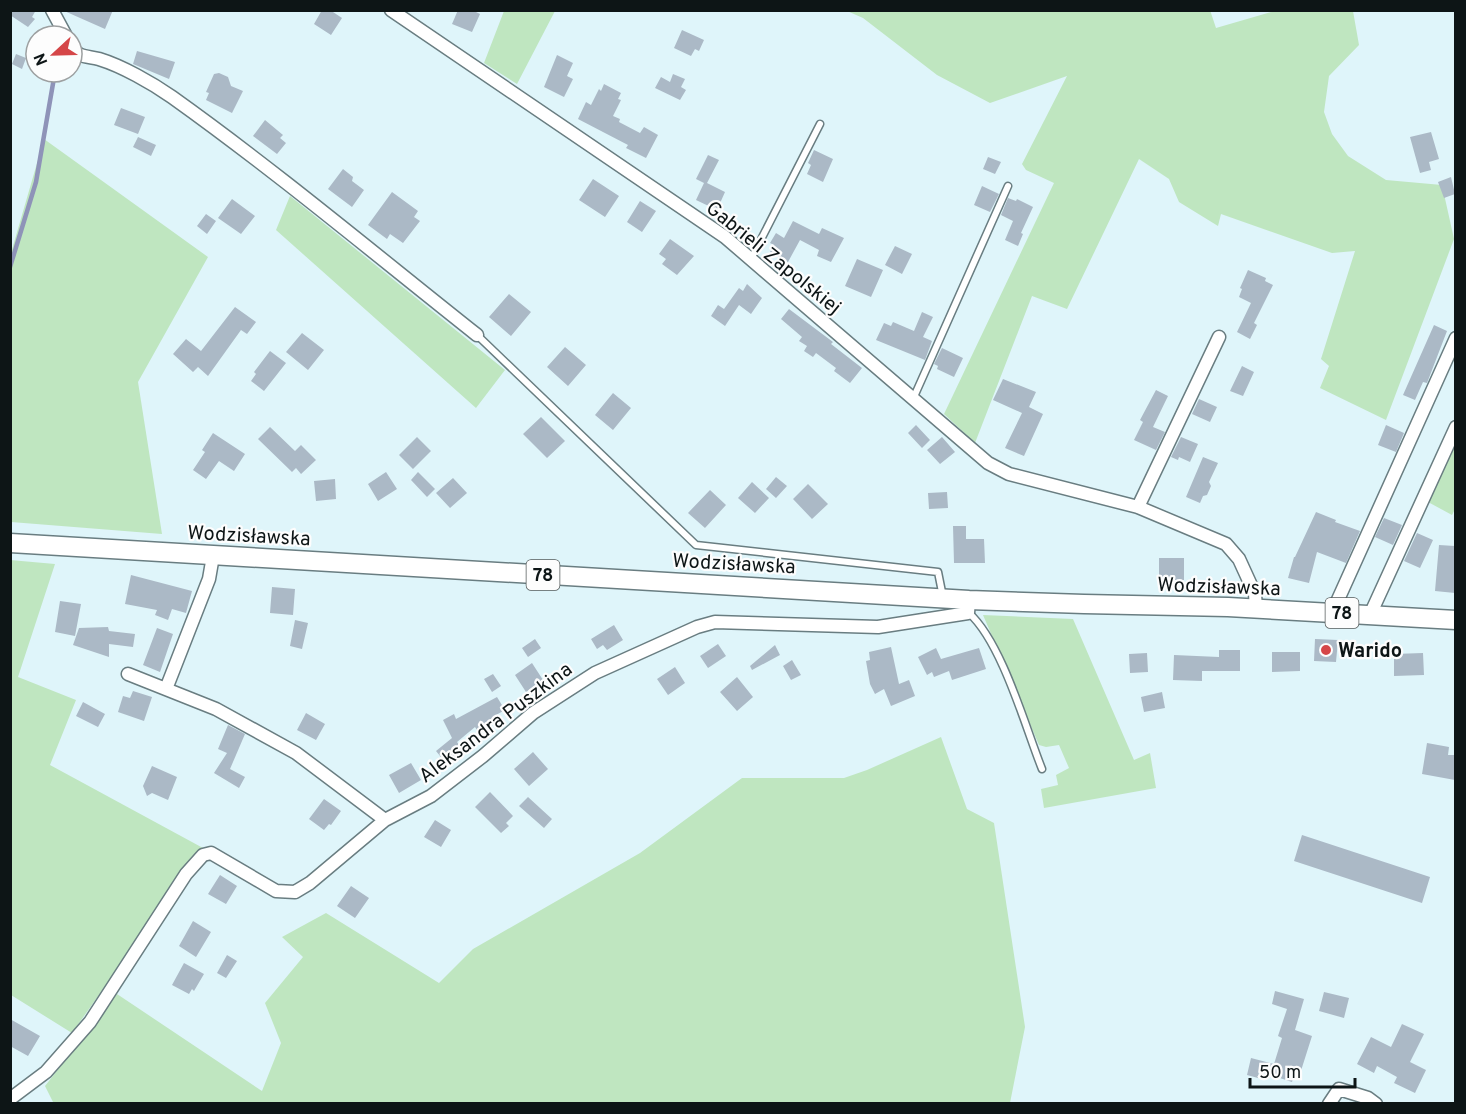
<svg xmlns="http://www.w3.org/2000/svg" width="1466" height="1114" font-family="Overpass,sans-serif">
	<rect width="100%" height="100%" fill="#dff5fa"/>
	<!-- green -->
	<path fill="#bfe6c0" d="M1210,10L1216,28L1275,11H1353L1359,45L1329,76L1324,112L1332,134L1348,156L1386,180L1442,185L1454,239L1386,420L1320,388L1329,366L1321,359L1355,251L1332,253L1221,214L1218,226L1179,202L1169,179L1139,159L1067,309L1032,296L975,443L944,414L1054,183L1026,170L1022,164L1067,76L990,103L937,75L863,18L847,11Z
		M504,11H555L517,84L484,63Z
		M44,139L208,257L138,382L162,534L11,522V253Z
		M290,196L505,370L476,408L276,230Z
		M1455,442V509L1452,515L1428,502Z
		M10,560L55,564L18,677L76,700L50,765L203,848L72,1033L11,995Z
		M983,615L1073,619L1134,760L1150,753L1156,788L1044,808L1041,789L1058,785L1056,775L1069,768L1059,745L1046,747L1039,745Z
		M941,737L967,809L994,823L1025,1027L1010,1103L54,1104L45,1086L117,994L262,1091L281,1043L265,1003L303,957L282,937L326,913L439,983L473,949L640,853L742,778H844L867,770Z"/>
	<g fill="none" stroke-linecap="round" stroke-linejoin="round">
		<!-- stream -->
		<path stroke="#8e93b8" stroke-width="4.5" d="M10,267L36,182L55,72"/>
	</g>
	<!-- building -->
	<path fill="#abb9c6" d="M10,10H36L32,17L35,19L28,27L10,15Z
		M62,10H113L105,29Z
		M322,10H330L342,18L331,35L314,24Z
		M458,10H472L480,14L472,32L452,24Z
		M682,30L704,40L699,51L695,49L691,56L674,48Z
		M137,51L175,62L169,79L133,64Z
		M16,54L26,58L22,69L12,64Z
		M557,55L573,63L567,76L573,79L564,97L544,87Z
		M219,73L228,77L231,86L243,91L232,113L206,100L209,93L206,92L214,74Z
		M673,74L685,79L681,87L686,90L680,100L655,88L661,77L670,82Z
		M604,84L621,93L618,99L621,100L613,116L620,119L619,122L640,133L644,127L658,135L646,158L626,148L628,145L578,119L586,102L591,105L599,89L601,91Z
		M121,108L145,117L138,134L114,125Z
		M265,120L283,135L280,138L286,143L277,154L253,136Z
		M1431,132L1439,159L1429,162L1431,170L1420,173L1410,137Z
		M138,137L156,145L151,156L133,147Z
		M814,150L833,159L823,182L807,174L811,165L808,163Z
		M708,155L719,160L707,183L725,192L717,210L696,200L704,183L696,179Z
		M988,157L1001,162L995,174L983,169Z
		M343,169L353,177L352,181L364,190L352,207L328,189Z
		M1451,177L1455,194L1444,198L1438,182Z
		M593,179L619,196L605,217L579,200Z
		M982,186L999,194L990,212L974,205Z
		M392,192L418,211L414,217L420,221L403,243L390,234L387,239L368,225Z
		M1008,198L1016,201L1017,199L1033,207L1021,233L1023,234L1018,246L1005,240L1013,221L1001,215Z
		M232,199L255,216L241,234L218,218Z
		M640,201L656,211L642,232L627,222Z
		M206,214L216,221L207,234L197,226Z
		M793,221L819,234L822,228L844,238L831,262L817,256L819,250L800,240L788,262L770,252L774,245L770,243L776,233L784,238Z
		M670,239L694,256L677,275L662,264L666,259L659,254Z
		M895,246L912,254L902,274L885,265Z
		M857,259L883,270L871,297L845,286Z
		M1248,270L1266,278L1265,281L1273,285L1254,323L1257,325L1250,339L1237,332L1251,303L1239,297L1242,289L1240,288Z
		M747,284L762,298L751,314L739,305L725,326L711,316L718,305L724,309L739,288L743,291Z
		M509,294L531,312L511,336L489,317Z
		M235,307L256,322L247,334L241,330L208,376L198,367L193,372L173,354L186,339L201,351Z
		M789,309L833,342L831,344L862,368L850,383L834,371L836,368L816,353L813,357L804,351L807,346L799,341L802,337L781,319Z
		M922,312L933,317L923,337L932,341L925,360L876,340L884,323L891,326L893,322L914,331Z
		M1434,325L1447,331L1427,383L1423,382L1415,400L1403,395Z
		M302,333L324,350L308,370L286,352Z
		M565,347L586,365L568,386L547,367Z
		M942,348L963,358L954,377L937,369L938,366L934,364Z
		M270,351L286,363L264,391L251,381L256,374L254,372Z
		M1242,366L1254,372L1243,396L1230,391Z
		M1003,379L1036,392L1029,407L1043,414L1024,456L1005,448L1022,413L993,400Z
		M1156,390L1168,396L1153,427L1165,432L1156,450L1134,440L1143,422L1140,420Z
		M613,393L631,408L613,430L595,415Z
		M1199,399L1217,407L1210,422L1192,414Z
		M541,417L565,441L547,458L523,434Z
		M916,425L930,440L922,448L908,433Z
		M1386,425L1404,433L1396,452L1378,445Z
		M270,427L295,451L301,445L316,460L301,474L296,468L292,472L258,439Z
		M213,433L245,454L234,471L219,461L206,479L193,470L205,452L202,450Z
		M417,437L431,451L413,469L399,455Z
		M942,437L955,452L940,464L927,450Z
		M1181,437L1198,444L1190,462L1179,457L1178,460L1171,457Z
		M1203,457L1218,463L1209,482L1211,486L1207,495L1203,496L1200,503L1186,497Z
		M386,472L397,489L378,501L368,484Z
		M418,472L435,489L427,497L411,480Z
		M776,477L787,486L776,498L766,489Z
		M453,478L467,493L450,508L436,493Z
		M335,479L336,499L316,501L314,481Z
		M752,482L769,498L755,513L738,498Z
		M808,484L828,504L812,519L793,499Z
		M710,490L726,505L705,528L688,513Z
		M947,492L948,508L929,509L928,493Z
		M1316,512L1336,520L1335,522L1360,531L1346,563L1317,552L1309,583L1288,578L1294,557H1295Z
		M1384,518L1402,525L1393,545L1375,537Z
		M953,526H966V539H984L985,563H954Z
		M1417,533L1433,540L1420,568L1404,561Z
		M1439,545L1455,546V593L1435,591Z
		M1159,558H1184V580H1159Z
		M131,575L192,591L186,613L172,609L168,620L155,615L157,610L125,604Z
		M272,587L295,589L293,615L270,613Z
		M60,601L81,604L75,636L55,632Z
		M295,620L308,623L302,649L290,646Z
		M614,625L623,640L607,650L603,645L597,649L591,639Z
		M108,627L109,631L135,634L133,647L109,644V657L73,645L79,628Z
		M157,628L173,634L160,672L143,665Z
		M535,639L541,648L528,657L522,648Z
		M1315,639L1338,640L1336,662L1314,661Z
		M718,644L726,656L708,668L700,656Z
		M775,645L780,655L752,670L750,666Z
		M891,647L899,684L909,680L915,696L891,706L884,689L875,694L870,684L866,661L870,660L869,652Z
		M936,648L941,659L979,648L986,669L952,680L949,671L934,677L932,672L927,675L918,657Z
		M1219,650H1240V671H1202V681L1173,680L1174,655L1219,657Z
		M1272,652H1300V671L1272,672Z
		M1147,653L1148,672L1130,673L1129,654Z
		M1423,653L1424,675L1394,676V654Z
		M792,660L801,675L791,680L783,666Z
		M532,663L543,680L526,692L515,675Z
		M675,667L685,683L668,695L657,679Z
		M493,674L501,686L492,692L484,679Z
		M737,677L753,697L737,711L720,692Z
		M133,691L152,697L144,721L118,712L123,696L130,698Z
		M1162,692L1165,708L1144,712L1141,697Z
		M497,697L505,710L496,715L498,719L477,730L475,727L457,742L465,753L449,767L436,751L452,738L443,720L454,714L456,719Z
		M83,702L105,714L98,727L76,716Z
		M306,713L325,724L316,740L297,730Z
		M228,725L245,734L230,769L245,777L239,788L214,773L227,753L218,749Z
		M1427,743L1449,747L1448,755H1455V780L1422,774Z
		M533,752L548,769L529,786L514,769Z
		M411,763L421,780L399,793L389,775Z
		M152,766L177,777L168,800L152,793L147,796L143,786Z
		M490,792L513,816L506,823L509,826L501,833L475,807Z
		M528,797L552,819L544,828L519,806Z
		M324,799L341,811L331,825L329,824L324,830L309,819Z
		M435,820L451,830L441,847L424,837Z
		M1302,835L1430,877L1422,903L1294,861Z
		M220,875L237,886L226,904L208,894Z
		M351,886L369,898L355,918L337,906Z
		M193,921L211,932L196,957L179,946Z
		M227,955L237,961L226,978L217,973Z
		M184,963L204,974L194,991L192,989L189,994L172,985Z
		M1275,991L1304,999L1295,1030L1312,1036L1299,1077L1294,1075L1292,1082L1259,1071L1258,1078L1247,1075L1251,1058L1274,1064L1282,1038L1278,1036L1287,1009L1272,1004Z
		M1324,992L1349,998L1344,1018L1319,1011Z
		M10,1019L40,1036L28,1056L10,1046Z
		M1402,1024L1424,1034L1410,1062L1426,1070L1415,1093L1394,1083L1397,1077L1377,1066L1374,1073L1357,1064L1371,1037L1391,1047Z"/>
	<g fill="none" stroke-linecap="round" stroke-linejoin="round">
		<!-- lane casing -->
		<g stroke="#697d81" stroke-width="9">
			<path id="lane" d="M751,259L820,124
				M477,335L696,545L938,572L943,597
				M913,399L1008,186
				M969,613C1002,643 1025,726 1042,769"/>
		</g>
		<!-- street casing -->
		<g stroke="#697d81" stroke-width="15">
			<path id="street" d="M52,10L66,36
				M391,10L725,237L988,463L1009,474L1138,507L1226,544L1239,559L1255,594L1256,609
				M72,47C78,58 88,56 99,59C122,66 152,83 172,97C277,172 376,255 477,335
				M1138,507L1219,337
				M1332,613L1456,338
				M1370,615L1456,427
				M128,674L216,709L296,753L385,820
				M166,689L209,579L213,556
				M10,1099L46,1072L90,1022L186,874L203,855L211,853L276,891L295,892L310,883L385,820L431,796L483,756L533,713L595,673L697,627L715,622L878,627L968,613L969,600
				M1329,1104L1339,1089L1368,1098L1376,1104"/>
		</g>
		<!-- primary casing -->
		<g stroke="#697d81" stroke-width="21">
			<path id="primary" d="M10,543L969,600L1084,604L1228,607L1456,620"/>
		</g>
		<!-- lane -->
		<use href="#lane" stroke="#fff" stroke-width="6"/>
		<!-- street -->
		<use href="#street" stroke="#fff" stroke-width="12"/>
		<!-- primary -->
		<use href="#primary" stroke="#fff" stroke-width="18"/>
	</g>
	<!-- markers -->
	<circle fill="#d54648" stroke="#fdfdfd" stroke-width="2" cx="1326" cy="650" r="6"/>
	<g text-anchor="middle" stroke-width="4.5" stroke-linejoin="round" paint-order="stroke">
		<!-- shield labels -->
		<g fill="#fdfdfd" stroke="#555b5b" stroke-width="1.5">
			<rect x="526.5" y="560" width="33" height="30" rx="4.5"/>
			<rect x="1325.5" y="598" width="33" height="30" rx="4.5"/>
		</g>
		<g font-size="18" font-weight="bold" fill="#0d1516">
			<text x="543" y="581">78</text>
			<text x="1342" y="619">78</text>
		</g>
		<!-- street labels -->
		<g font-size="20" fill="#0d1516" stroke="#fdfdfd">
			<text transform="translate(774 257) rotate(39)" y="7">Gabrieli Zapolskiej</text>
			<text transform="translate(249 535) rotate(3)" y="7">Wodzisławska</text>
			<text transform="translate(734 563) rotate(3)" y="7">Wodzisławska</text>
			<text transform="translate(1219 586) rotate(2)" y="7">Wodzisławska</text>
			<text transform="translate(495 722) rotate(-37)" y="7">Aleksandra Puszkina</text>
		</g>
		<!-- poi labels -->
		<g font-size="20" font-weight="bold" fill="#0d1516" stroke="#fdfdfd" text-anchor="start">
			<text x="1338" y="657">Warido</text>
		</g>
	</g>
	<!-- border -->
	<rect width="1466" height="1114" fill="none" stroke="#0d1516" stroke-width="24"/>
	<!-- north arrow -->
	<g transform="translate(54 54) rotate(248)"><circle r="28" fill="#fdfdfd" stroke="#9da0a1" stroke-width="1.5"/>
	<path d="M0-4.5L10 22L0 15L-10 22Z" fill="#d54648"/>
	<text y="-9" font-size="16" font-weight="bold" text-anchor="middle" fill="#0d1516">N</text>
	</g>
	<!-- scale -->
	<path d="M1250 1078v9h105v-9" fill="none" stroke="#0d1516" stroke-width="3"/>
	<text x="1259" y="1078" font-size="18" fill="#0d1516" stroke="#fdfdfd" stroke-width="4.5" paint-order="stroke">50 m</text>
</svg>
